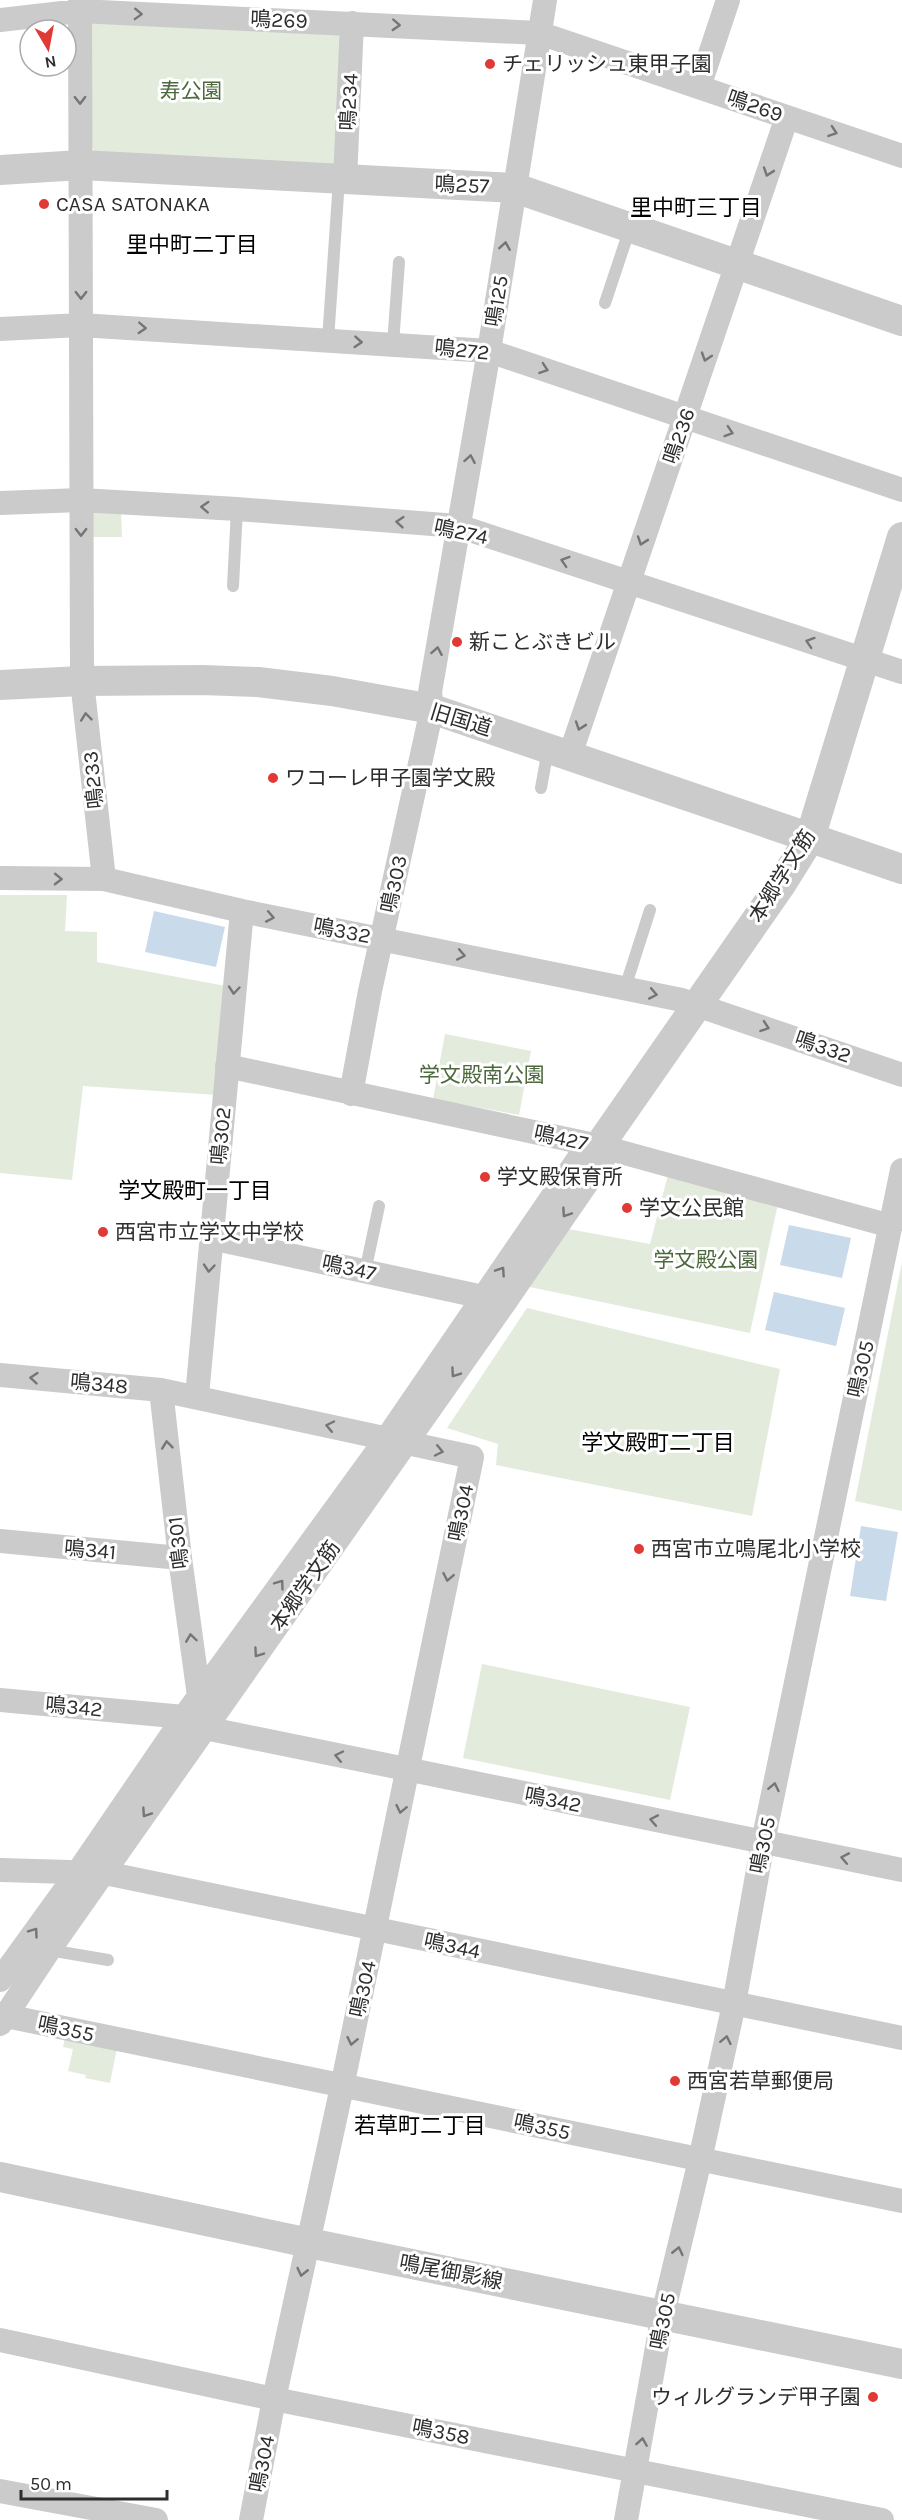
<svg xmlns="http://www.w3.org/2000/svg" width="902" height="2520" font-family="Karla,'Noto Sans JP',sans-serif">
	<rect width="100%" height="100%" fill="#fff"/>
	<!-- green -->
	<path fill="#e3ebdc" d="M92,23L336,32L344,41L338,161L329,166L96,154L91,146Z
		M95,509L121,511L122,537H89V515Z
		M0,895H67L65,931L97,932V962L231,987L217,1095L83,1086L72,1180L0,1173Z
		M445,1034L531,1051L519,1115L433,1099Z
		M670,1167L779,1199L750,1333L525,1286L563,1228L650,1244Z
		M902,1262V1511L855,1501Z
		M527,1308L780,1369L752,1516L496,1465L498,1444L447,1428Z
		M482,1664L690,1707L670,1800L463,1758Z
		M65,2037L117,2048L110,2083L85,2078L86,2075L68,2071L73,2049L63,2047Z"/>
	<!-- water -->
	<path fill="#c9daeb" d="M154,911L225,927L216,967L145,952Z
		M789,1225L851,1238L842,1278L780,1265Z
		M774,1292L845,1308L836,1346L765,1330Z
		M861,1526L898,1532L886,1601L850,1596Z"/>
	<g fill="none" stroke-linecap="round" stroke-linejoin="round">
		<!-- service -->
		<path stroke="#cbcbcb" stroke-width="12" d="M605,303L630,228
			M328,340L339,180
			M393,344L399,262
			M233,586L237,509
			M541,788L548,749
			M625,988L650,910
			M365,1272L379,1206
			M49,1950L108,1960"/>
		<!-- minor -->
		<path stroke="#cbcbcb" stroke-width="24" d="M80,0L82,681L104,879
			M0,20L79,11L539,33L902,156
			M699,87L728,0
			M345,180L352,23
			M0,329L81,325L489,351L902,490
			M0,503L81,500L237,509L458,526L902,672
			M570,755L787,117
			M0,878L104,879L242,911L682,1000L902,1075
			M227,1066L599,1146L891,1226
			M351,1094L370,991L432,709L430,692L489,351L545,0
			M211,1238L497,1300
			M0,1375L161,1390L472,1457L342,2087L274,2399L251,2520
			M161,1390L180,1558L199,1696
			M197,1396L242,911
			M0,1541L180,1558
			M0,1700L184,1717L205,1728L902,1870
			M0,1870L105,1873L902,2038
			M0,1980L78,1872L184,1717L387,1438L583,1152L599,1146
			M6,2016L902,2201
			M0,2024L49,1950L505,1302L604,1158L599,1146
			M0,2340L274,2399L882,2520
			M0,2491L156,2520
			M626,2520L663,2314L700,2160L734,2004L763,1842L902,1170"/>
		<!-- tertiary -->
		<path stroke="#cbcbcb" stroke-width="30" d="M0,170L81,165L515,188L902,321
			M0,685L82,681L203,680L258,682L332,691L432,709L902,869
			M599,1146L780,886L810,838L902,537
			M0,2177L309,2243L902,2364"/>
	</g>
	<!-- one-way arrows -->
	<defs><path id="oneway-chevron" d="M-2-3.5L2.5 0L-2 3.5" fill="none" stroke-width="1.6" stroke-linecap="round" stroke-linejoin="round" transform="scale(1.5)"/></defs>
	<g stroke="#757575">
		<use href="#oneway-chevron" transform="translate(138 14) rotate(2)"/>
		<use href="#oneway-chevron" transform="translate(396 25) rotate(3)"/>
		<use href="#oneway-chevron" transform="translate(80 100) rotate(89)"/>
		<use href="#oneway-chevron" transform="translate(833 132) rotate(19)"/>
		<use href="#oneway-chevron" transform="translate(768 172) rotate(109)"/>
		<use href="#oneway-chevron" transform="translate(505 246) rotate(-81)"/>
		<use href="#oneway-chevron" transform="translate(81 295) rotate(90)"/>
		<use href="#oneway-chevron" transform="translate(142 328) rotate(3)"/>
		<use href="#oneway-chevron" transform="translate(358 342) rotate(4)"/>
		<use href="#oneway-chevron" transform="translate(706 357) rotate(108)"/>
		<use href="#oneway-chevron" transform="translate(544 369) rotate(19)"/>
		<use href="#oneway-chevron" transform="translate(729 432) rotate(18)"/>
		<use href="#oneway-chevron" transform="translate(470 459) rotate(-80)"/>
		<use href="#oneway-chevron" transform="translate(205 507) rotate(-177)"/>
		<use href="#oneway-chevron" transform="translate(400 522) rotate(-175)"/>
		<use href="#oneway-chevron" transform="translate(81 532) rotate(90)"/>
		<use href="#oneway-chevron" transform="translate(642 541) rotate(109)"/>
		<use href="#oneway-chevron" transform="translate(565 561) rotate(-162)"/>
		<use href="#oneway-chevron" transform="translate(810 642) rotate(-162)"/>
		<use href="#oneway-chevron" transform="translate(437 651) rotate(-80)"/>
		<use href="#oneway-chevron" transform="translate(86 717) rotate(-96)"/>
		<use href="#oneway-chevron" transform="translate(580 726) rotate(109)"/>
		<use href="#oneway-chevron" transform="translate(58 879) rotate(1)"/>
		<use href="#oneway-chevron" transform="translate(270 917) rotate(11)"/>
		<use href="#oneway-chevron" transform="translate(461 955) rotate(11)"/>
		<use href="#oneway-chevron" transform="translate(234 990) rotate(95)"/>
		<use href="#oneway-chevron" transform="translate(653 994) rotate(11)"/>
		<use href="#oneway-chevron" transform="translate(765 1027) rotate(19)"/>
		<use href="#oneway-chevron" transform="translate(566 1213) rotate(124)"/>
		<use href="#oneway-chevron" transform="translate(209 1268) rotate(95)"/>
		<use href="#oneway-chevron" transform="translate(501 1271) rotate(-56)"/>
		<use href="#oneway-chevron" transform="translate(455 1373) rotate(125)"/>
		<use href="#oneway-chevron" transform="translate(34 1378) rotate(-175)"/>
		<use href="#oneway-chevron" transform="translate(330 1426) rotate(-168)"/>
		<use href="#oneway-chevron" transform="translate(167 1445) rotate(-96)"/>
		<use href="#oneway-chevron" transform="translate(439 1451) rotate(12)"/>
		<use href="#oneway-chevron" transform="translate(448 1577) rotate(101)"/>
		<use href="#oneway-chevron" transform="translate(280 1584) rotate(-54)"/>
		<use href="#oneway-chevron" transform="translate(191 1638) rotate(-98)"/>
		<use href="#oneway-chevron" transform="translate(258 1653) rotate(125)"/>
		<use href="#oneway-chevron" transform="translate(339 1756) rotate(-168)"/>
		<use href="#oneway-chevron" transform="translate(774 1787) rotate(-78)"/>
		<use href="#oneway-chevron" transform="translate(401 1809) rotate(102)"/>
		<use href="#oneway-chevron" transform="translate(146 1813) rotate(124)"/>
		<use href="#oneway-chevron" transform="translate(654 1820) rotate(-169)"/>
		<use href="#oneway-chevron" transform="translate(845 1858) rotate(-169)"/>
		<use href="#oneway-chevron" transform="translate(34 1932) rotate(-54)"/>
		<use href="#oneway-chevron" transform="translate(726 2040) rotate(-78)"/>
		<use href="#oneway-chevron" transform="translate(352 2041) rotate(102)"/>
		<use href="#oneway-chevron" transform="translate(678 2251) rotate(-77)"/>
		<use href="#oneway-chevron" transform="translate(302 2272) rotate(103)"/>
		<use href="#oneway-chevron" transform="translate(642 2442) rotate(-81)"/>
	</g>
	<!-- markers -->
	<g fill="#e13935" stroke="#fff" stroke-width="2">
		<circle cx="490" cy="64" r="6"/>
		<circle cx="44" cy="204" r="6"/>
		<circle cx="457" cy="642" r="6"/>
		<circle cx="273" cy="778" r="6"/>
		<circle cx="485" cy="1177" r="6"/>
		<circle cx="627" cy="1208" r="6"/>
		<circle cx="103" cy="1232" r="6"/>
		<circle cx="639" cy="1549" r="6"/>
		<circle cx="675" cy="2081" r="6"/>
		<circle cx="873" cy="2397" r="6"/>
	</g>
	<g text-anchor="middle" stroke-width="6" stroke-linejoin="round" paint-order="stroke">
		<!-- street labels -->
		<g font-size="21" fill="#2e2e2e" stroke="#fff">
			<text transform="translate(279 20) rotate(2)" y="7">鳴269</text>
			<text transform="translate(349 102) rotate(-87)" y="7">鳴234</text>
			<text transform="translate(755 106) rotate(19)" y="7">鳴269</text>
			<text transform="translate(462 185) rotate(2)" y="7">鳴257</text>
			<text transform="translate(497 301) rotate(-81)" y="7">鳴125</text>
			<text transform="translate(462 350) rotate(6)" y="7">鳴272</text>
			<text transform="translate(679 436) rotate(-71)" y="7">鳴236</text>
			<text transform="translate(461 532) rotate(12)" y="7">鳴274</text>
			<text transform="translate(461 720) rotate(17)" y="7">旧国道</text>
			<text transform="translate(93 780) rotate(-96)" y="7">鳴233</text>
			<text transform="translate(782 876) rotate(-58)" y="7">本郷学文筋</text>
			<text transform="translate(394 884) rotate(-78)" y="7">鳴303</text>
			<text transform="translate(342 931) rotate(11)" y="7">鳴332</text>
			<text transform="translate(823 1047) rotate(19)" y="7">鳴332</text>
			<text transform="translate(221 1136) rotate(-85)" y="7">鳴302</text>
			<text transform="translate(561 1138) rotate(12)" y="7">鳴427</text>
			<text transform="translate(349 1268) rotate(12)" y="7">鳴347</text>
			<text transform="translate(861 1369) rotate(-78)" y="7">鳴305</text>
			<text transform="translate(99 1384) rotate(5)" y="7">鳴348</text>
			<text transform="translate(461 1513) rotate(-79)" y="7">鳴304</text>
			<text transform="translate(178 1543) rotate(-97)" y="7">鳴301</text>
			<text transform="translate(90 1550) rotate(5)" y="7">鳴341</text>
			<text transform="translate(305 1586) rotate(-55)" y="7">本郷学文筋</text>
			<text transform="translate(74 1707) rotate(5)" y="7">鳴342</text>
			<text transform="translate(553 1800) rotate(11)" y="7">鳴342</text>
			<text transform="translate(763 1845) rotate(-79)" y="7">鳴305</text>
			<text transform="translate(452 1946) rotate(12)" y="7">鳴344</text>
			<text transform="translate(363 1989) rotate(-78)" y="7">鳴304</text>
			<text transform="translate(66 2029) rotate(12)" y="7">鳴355</text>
			<text transform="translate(542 2127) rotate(12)" y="7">鳴355</text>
			<text transform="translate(451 2272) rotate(11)" y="7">鳴尾御影線</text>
			<text transform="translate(663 2321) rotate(-79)" y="7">鳴305</text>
			<text transform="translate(441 2432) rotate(11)" y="7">鳴358</text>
			<text transform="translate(262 2464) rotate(-79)" y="7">鳴304</text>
		</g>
		<!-- poi labels -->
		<g font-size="21" fill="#2e2e2e" stroke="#fff" text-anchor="start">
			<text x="502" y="71">チェリッシュ東甲子園</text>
			<text x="56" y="211">CASA SATONAKA</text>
			<text x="469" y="649">新ことぶきビル</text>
			<text x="285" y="785">ワコーレ甲子園学文殿</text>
			<text x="497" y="1184">学文殿保育所</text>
			<text x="639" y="1215">学文公民館</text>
			<text x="115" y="1239">西宮市立学文中学校</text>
			<text x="651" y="1556">西宮市立鳴尾北小学校</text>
			<text x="687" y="2088">西宮若草郵便局</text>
			<text x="861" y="2404" text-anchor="end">ウィルグランデ甲子園</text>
		</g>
		<!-- park labels -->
		<g font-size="21" fill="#4d693d" stroke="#fff">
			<text x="191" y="98">寿公園</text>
			<text x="482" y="1082">学文殿南公園</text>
			<text x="706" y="1267">学文殿公園</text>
		</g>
		<!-- neighbourhood labels -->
		<g font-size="22" fill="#000" stroke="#fff">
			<text x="696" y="215">里中町三丁目</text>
			<text x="192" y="252">里中町二丁目</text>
			<text x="195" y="1198">学文殿町一丁目</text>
			<text x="658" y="1450">学文殿町二丁目</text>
			<text x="420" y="2133">若草町二丁目</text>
		</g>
	</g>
	<!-- north arrow -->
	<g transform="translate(48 48) rotate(170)"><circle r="28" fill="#ffffff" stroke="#ababab" stroke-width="1.5"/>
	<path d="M0-4.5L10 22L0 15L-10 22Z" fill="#e13935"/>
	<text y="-9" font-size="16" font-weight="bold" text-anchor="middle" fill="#2e2e2e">N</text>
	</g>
	<!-- scale -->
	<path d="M21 2490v9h146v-9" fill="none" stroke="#2e2e2e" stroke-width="3"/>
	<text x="30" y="2490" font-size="18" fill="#2e2e2e" stroke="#ffffff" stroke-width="4.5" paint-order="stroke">50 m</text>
</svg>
